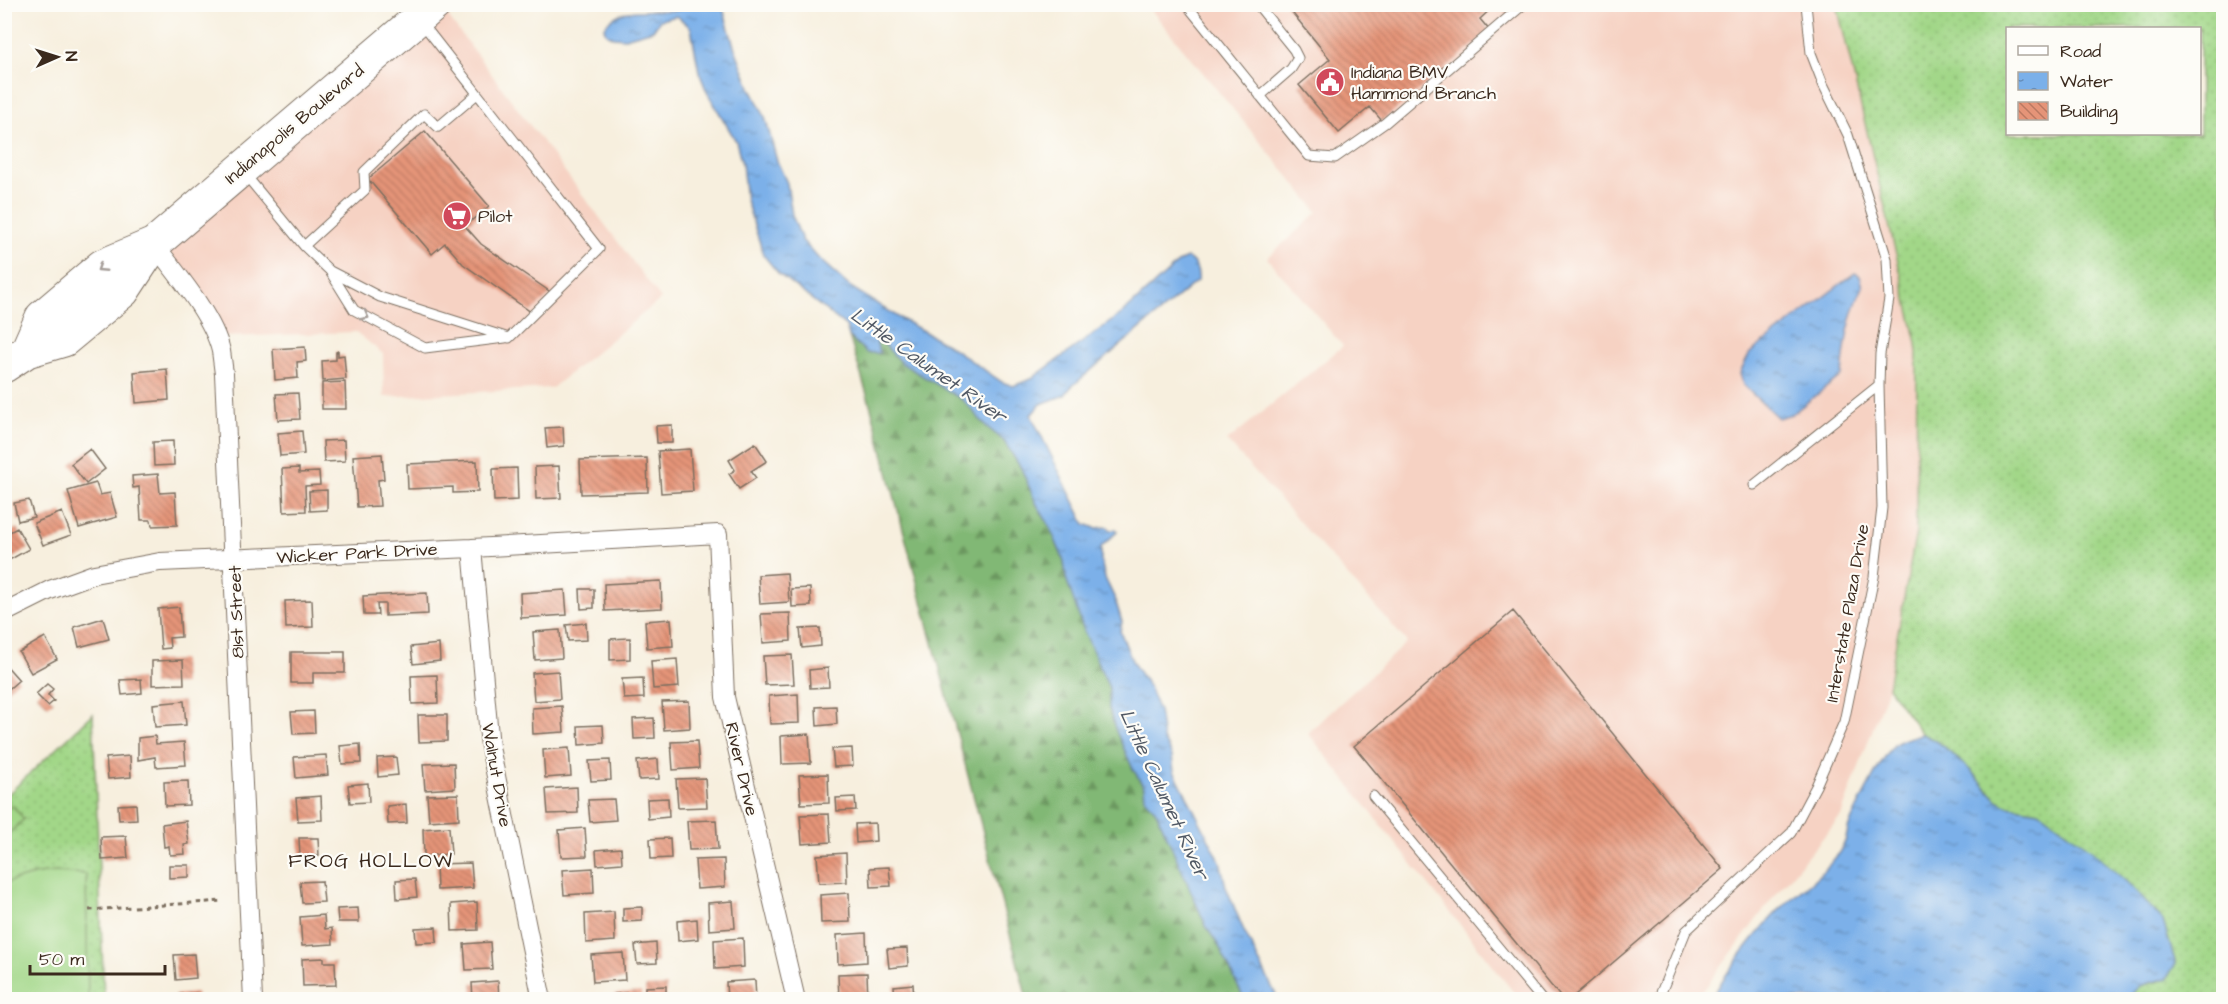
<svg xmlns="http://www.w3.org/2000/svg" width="2228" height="1004" font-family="'Architects Daughter',sans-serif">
	<defs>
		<pattern id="grass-dots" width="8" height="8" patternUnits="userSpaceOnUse" patternTransform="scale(1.5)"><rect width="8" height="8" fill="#a2d788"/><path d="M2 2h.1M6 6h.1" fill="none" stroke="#8cb975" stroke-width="1.8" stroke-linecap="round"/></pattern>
		<pattern id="forest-firs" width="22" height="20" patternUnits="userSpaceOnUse" patternTransform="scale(1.5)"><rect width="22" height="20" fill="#81b874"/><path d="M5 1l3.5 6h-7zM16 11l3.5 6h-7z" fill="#6b965f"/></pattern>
		<pattern id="water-ripples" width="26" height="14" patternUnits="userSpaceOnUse" patternTransform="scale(1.5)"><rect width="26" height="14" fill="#7bb0e9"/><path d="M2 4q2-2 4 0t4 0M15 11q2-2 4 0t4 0" fill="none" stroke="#668fbc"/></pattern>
		<pattern id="building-back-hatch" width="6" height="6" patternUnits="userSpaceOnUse" patternTransform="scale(1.5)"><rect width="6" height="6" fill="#e59478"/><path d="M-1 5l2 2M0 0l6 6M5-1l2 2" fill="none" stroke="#bb7962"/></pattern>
	</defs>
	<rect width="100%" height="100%" fill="#fdfcf7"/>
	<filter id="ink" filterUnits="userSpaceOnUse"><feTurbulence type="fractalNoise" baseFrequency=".0167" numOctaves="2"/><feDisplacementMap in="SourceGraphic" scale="12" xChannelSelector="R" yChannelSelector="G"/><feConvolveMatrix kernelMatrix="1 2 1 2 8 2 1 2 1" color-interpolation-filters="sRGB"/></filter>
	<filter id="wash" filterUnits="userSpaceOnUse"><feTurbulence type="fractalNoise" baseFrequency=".008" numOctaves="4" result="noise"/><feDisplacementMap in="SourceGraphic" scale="24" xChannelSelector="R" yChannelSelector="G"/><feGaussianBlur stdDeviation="1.35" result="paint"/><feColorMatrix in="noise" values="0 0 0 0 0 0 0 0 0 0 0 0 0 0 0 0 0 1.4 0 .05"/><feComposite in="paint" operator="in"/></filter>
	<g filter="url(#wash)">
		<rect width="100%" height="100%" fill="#f7efde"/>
		<!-- built -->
		<path fill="#f6d2c3" d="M1147,5H1837L1917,343L1916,532L1888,687L1841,816L1772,899L1697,999H1519L1308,733L1407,642L1227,441L1343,346L1267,258L1318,212Z
			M440,6L661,299L552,388L384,397L383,354L356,332L224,337L163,245Z"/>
		<!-- grass -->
		<path fill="url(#grass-dots)" stroke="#6e8053" stroke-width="1.5" fill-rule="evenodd" d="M1837,5H2223V999H2127L2139,986L2160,981L2175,961L2163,921L2155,911L2039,811L2008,806L1997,800L1970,770L1938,742L1922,734L1888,687L1916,532L1917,343ZM2008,28H2200V134H2008Z
			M93,714L104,999L5,1000V797Z"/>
		<!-- forest -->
		<path fill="url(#forest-firs)" stroke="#5e7149" stroke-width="1.5" d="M849,336L856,344L879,352L876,341L882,342L901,363L963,400L986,426L1004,441L1021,468L1036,503L1049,525L1064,561L1066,578L1109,689V709L1116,731L1133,769L1144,787L1145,798L1156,811L1207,928L1219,946L1244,999H1027L870,404Z"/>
		<!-- pitch -->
		<path fill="#a2d788" stroke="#6e8053" stroke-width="1.5" d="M12,805L24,819L5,837V811Z
			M56,872L86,874L88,999H5V883L37,874Z"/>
		<!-- water -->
		<path fill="url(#water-ripples)" stroke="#5b6d84" stroke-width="1.5" d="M683,5H722L734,46L750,87L765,117L777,161L787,183L792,215L802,240L818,258L849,286L898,317L948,345L1002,382L1013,386L1031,379L1124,312L1180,261L1187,258C1195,261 1199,272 1198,280L1070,388L1065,395L1041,404L1031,415L1085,524L1095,528L1108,527L1110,531L1116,529L1117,532L1101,547V561L1105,578L1115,599L1122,622L1120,631L1133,663L1148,685L1159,711L1163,739L1172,756L1174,771L1220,861L1226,887L1244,931L1278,999H1244L1219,946L1207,928L1156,811L1145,798L1144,787L1133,769L1116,731L1109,709V688L1084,631L1066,578L1064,561L1049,525L1036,503L1021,468L1004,441L986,426L963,400L901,363L882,342H876L880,353H867L849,336L846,326L779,274L764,256L746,200L742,164L736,141L707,92L699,72L691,28L677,16L660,20L653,30L625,38L613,37L606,33L604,28C617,3 657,13 680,10Z
			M1855,273L1860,276L1863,287C1849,315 1845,344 1842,375L1792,414L1778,418L1743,385L1740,373L1750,353Z
			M1922,734L1938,742L1970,770L1997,800L2008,806L2039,811L2093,851L2131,886L2163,921L2175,961V965L2167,978L2139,986L2127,1000L1710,999C1730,968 1754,935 1780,909C1801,889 1831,870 1844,844C1847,838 1847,832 1849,826C1856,810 1884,751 1897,743C1904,739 1914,736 1922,734Z"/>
		<g id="blocks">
			<!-- building -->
			<path fill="url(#building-back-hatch)" d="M1285,4H1496L1480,19L1490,31L1382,121L1370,107L1339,133L1299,85L1330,59Z
				M1499,4H1518L1507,14Z
				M425,131L489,206L465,226L481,244L552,293L531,312L463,264L445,243L432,254L368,179Z
				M305,347L306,361L297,362L298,378L275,380L273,349Z
				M338,351V356L344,355L346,379L323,381L322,361L336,360V352Z
				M167,369L169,400L136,403L134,372Z
				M345,382L346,409H322V383Z
				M298,393L300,419L278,420L276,394Z
				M672,425V443H657L656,426Z
				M563,427L564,446L547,448L545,428Z
				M302,431L304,454L280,456L278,433Z
				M344,440L345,461L324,462L323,441Z
				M173,441L174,465L154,466L153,442Z
				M755,443L767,461L751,471L756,478L739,489L729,474L735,470L729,460Z
				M90,449L105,469L86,484L71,464Z
				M690,449L693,491L661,493L658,451Z
				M382,454L384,479L378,480L380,506L357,507L353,456Z
				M647,458L648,492L581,494L580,460Z
				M477,461L478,492L453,493V487L408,489L407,464Z
				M559,466L561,498L536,499L535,467Z
				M299,468V473L319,472L320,485L305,486L306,511L284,512L282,469Z
				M517,468L518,500L494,501L493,469Z
				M158,474L160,493L175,492L177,525L152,526L151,520H141L139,487L133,488L132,476Z
				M96,483L100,495L110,493L117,517L79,528L68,491Z
				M327,490V510L310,511L309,491Z
				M29,500L34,517L18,521L14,503Z
				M62,512L71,535L43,545L34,523Z
				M17,528L29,549L4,563V535Z
				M787,573L789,602L760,604L758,575Z
				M661,581L662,608L605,611L604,584Z
				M810,588L811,606L792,607L791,589Z
				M580,589H594V608L581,609Z
				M565,590L567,615L521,618L520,593Z
				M427,593L428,614L385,616V604H377L378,615H364L363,596Z
				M312,600L313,627L286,628L285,601Z
				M179,607L181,637L169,638L170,648L161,649L158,609Z
				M1513,611L1723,869L1569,1000H1563L1354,746Z
				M790,613L791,641L763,643L761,614Z
				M103,618L109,639L79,647L74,627Z
				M671,619L673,646L647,648L645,621Z
				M586,623L587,640L568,641L566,625Z
				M820,628L821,646L802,648L800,629Z
				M560,630L562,658L535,660L533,632Z
				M45,637L57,659L31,673L19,652Z
				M630,638V659L610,660V639Z
				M439,644L440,661L413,664L411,647Z
				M291,652H345V673H313V683H291Z
				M792,655L794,684L765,685L763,656Z
				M677,659L679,687L653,689L651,661Z
				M183,660L184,684L152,685V661Z
				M4,663L19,680L4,693Z
				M828,668L829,687L810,688L809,670Z
				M558,671L560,699L534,701L532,673Z
				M437,675L438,703L412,704L411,676Z
				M643,678L644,698L624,699L622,679Z
				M141,679L142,693L122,695L120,680Z
				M47,684L53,689L48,695L54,701L48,706L36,694Z
				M798,694L799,723L770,724L769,696Z
				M184,701L186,725L155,727L153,704Z
				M689,701L690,728L664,730L662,702Z
				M562,706L564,732L533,734L532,708Z
				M836,706L837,724L817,726L816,707Z
				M314,711L315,733L293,734L291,712Z
				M418,715H447V741L419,742Z
				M654,718L655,738L634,739L633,719Z
				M603,725L604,743L579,745L578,726Z
				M809,734L811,763L782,764L781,736Z
				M155,736L156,744L184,742L186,765L156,767L155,757L138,760V738Z
				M697,741L699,768L673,770L671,742Z
				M360,744L361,763L342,764L340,746Z
				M569,748L571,776L545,778L543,750Z
				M852,748L853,766L834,767L832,749Z
				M326,755L328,775L296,778L294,757Z
				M130,756L131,777L108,779L106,758Z
				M396,757L398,775L378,777L377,758Z
				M658,759L659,779L639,780L637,761Z
				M610,760L611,780L591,781L589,761Z
				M454,763L455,788L425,790L423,764Z
				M828,774L829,803L801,804L799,775Z
				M705,778L707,807L678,808L676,779Z
				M188,781L189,805L165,806L164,782Z
				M368,783L369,802L350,803L348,785Z
				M577,787L578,813L548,814L546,789Z
				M458,794L459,819L429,821L427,795Z
				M321,796L322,820L298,821L296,798Z
				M855,797L856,810L837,811L836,798Z
				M668,798L669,817L648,819L647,799Z
				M614,799L616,820L590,822L588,800Z
				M136,804L137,819L119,820L118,805Z
				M406,804L407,823L388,824L387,806Z
				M829,814L831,842L802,844L800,815Z
				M716,820L718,849L689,850L687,821Z
				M186,821L189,844L184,845L185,854L170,855L169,846L164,847L162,824Z
				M875,823L876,841L856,843L855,824Z
				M449,827L451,854L424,856L423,829Z
				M585,828L587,856L561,857L559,830Z
				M126,836L128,858L102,860L101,837Z
				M299,838H318L319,856L300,857Z
				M670,838L671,858L651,859L650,839Z
				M621,848L622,863L597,865L596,850Z
				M846,853L847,882L819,883L817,855Z
				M724,859L725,887L697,889L695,860Z
				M471,863L473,888L437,890L436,864Z
				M169,865H189V877L169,878Z
				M889,867L891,886L871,887L870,868Z
				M593,868L594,893L564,895L562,870Z
				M415,879L417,897L397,899L396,880Z
				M322,881L324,902L302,903L300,882Z
				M849,893L850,922L821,923L820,895Z
				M733,901L735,928L709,930L708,903Z
				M477,902L478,930L452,931L451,904Z
				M642,907V921L623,922V908Z
				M358,908L359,922H338L337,909Z
				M614,912L615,941L586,943L585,914Z
				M324,915L325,929L332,928L333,944L302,946L300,917Z
				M697,919L698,939L678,941L677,921Z
				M436,927L437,942L416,943L415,928Z
				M866,933L867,962L838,964L837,935Z
				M743,938L744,967L715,969L714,940Z
				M490,942L492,969L466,970L464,944Z
				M656,943L657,963L637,964L635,945Z
				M907,948L908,966L889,968L887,949Z
				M623,953L625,980L593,982L591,955Z
				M194,954L196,978L176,980L174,955Z
				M324,958V962H335L336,985L303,986L302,959Z
				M867,973L868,1000H839L838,974Z
				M755,980L756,1000H727L726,982Z
				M498,981L499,1000H473L472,983Z
				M913,984L914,1000H895L894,986Z
				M666,986V1000H645V987Z
				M641,992L642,1000H615V994Z
				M196,993L197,1000H175V995Z"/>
		</g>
	</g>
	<g filter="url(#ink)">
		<use href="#blocks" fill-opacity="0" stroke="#7d6f61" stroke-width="1.5"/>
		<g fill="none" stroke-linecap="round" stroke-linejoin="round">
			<!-- lane casing -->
			<g stroke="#7d6f61" stroke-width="11">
				<path id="lane" d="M1186,4L1309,156L1335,158L1385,123L1524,4
					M1257,4L1294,50L1298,58L1291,69L1260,96
					M244,173L304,246L330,271L380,297L509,338L599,249L422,23
					M304,246L365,190L364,172L424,114L438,127L477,94
					M331,273L354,310L425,348L505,338
					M1754,485L1879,385
					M1373,796L1542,1000
					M1658,1000L1686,931L1791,833L1816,786L1844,722L1874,577L1882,508L1879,385L1880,354L1889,299L1887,259L1848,135L1823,84L1811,53L1806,4"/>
			</g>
			<!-- street casing -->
			<g stroke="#7d6f61" stroke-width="20">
				<path id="street" d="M154,244C176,273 213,316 221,351C222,358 223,366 224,374L253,1000
					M472,548L490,747L542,1000
					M4,613L50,590L94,574L160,562L472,548L718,534L725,697L796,1000"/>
			</g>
			<!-- highway casing -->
			<g stroke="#7d6f61" stroke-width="35">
				<path id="highway" d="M27,351L42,317L102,266L154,244
					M4,366L27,351L64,340L123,291L154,244L435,4"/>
			</g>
			<!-- path -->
			<path stroke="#7d6f61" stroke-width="3" stroke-dasharray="4.5 4.5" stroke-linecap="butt" d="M89,910L223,901"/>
			<!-- lane -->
			<use href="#lane" stroke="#fff" stroke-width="9"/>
			<!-- street -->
			<use href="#street" stroke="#fff" stroke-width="18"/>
			<!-- highway -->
			<use href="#highway" stroke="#fff" stroke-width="33"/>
		</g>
		<!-- one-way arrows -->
		<defs><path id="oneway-chevron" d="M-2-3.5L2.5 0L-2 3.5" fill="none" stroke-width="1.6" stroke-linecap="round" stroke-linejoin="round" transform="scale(1.5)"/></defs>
		<g stroke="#a79f9a">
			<use href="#oneway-chevron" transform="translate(101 268) rotate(147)"/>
			<use href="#oneway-chevron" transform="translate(365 316) rotate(28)"/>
		</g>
	</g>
	<!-- icons -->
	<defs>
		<g id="civic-disc" transform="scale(1.5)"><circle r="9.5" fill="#d1495b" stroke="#fdfcf7"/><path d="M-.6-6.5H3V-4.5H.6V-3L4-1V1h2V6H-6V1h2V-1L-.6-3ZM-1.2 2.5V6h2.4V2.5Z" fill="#fff"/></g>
		<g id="supermarket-disc" transform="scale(1.5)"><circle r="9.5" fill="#d1495b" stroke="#fdfcf7"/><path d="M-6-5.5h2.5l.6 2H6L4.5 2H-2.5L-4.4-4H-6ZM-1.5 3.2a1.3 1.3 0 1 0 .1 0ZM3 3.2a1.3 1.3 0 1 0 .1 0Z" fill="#fff"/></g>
	</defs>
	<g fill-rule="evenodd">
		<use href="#civic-disc" x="1330" y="82"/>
		<use href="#supermarket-disc" x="457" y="216"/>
	</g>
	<g text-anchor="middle" stroke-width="4.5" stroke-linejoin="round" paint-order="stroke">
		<!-- poi labels -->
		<g font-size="18" fill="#3b2a1e" stroke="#fdfcf7" text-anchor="start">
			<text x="1351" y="78">Indiana BMV<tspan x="1351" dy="21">Hammond Branch</tspan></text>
			<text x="478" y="222">Pilot</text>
		</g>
		<!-- street labels -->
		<g font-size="18" fill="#3b2a1e" stroke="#fdfcf7">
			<text transform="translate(294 124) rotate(-40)" y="6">Indianapolis Boulevard</text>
			<text transform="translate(357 553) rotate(-3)" y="6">Wicker Park Drive</text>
			<text transform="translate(236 612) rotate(-92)" y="6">81st Street</text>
			<text transform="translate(1847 613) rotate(-80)" y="6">Interstate Plaza Drive</text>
			<text transform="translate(742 769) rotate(77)" y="6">River Drive</text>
			<text transform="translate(497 775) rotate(80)" y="6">Walnut Drive</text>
		</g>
		<!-- water labels -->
		<g font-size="20" font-style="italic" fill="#515965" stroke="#fdfcf7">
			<text transform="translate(929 365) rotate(35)" y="7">Little Calumet River</text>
			<text transform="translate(1165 794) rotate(65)" y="7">Little Calumet River</text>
		</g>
		<!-- neighbourhood labels -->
		<g font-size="20" letter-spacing="1.5" fill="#3b2a1e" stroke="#fdfcf7">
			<text x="371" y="867">FROG HOLLOW</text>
		</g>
	</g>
	<!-- margin -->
	<rect width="2228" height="1004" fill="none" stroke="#fdfcf7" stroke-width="24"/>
	<!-- legend -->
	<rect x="2006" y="27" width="195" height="108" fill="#fdfcf7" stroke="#afa8a0" stroke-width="1.5"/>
	<rect x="2018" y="46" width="30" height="9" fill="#ffffff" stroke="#afa8a0" stroke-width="1.5"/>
	<text x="2060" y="57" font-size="18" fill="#3b2a1e">Road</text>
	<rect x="2018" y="72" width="30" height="18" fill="url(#water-ripples)" stroke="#afa8a0" stroke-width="1.5"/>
	<text x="2060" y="87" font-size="18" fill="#3b2a1e">Water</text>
	<rect x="2018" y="102" width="30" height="18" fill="url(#building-back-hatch)" stroke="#afa8a0" stroke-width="1.5"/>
	<text x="2060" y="117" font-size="18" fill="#3b2a1e">Building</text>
	<!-- north arrow -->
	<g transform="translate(57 57) rotate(87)" stroke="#fdfcf7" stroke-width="4.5" paint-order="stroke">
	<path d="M0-4.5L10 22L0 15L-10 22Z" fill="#3b2a1e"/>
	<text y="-9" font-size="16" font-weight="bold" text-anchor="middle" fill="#3b2a1e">N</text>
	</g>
	<!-- scale -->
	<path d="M30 965v9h135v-9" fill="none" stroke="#3b2a1e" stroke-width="3"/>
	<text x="39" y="965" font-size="18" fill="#3b2a1e" stroke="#fdfcf7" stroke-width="4.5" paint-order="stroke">50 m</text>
</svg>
